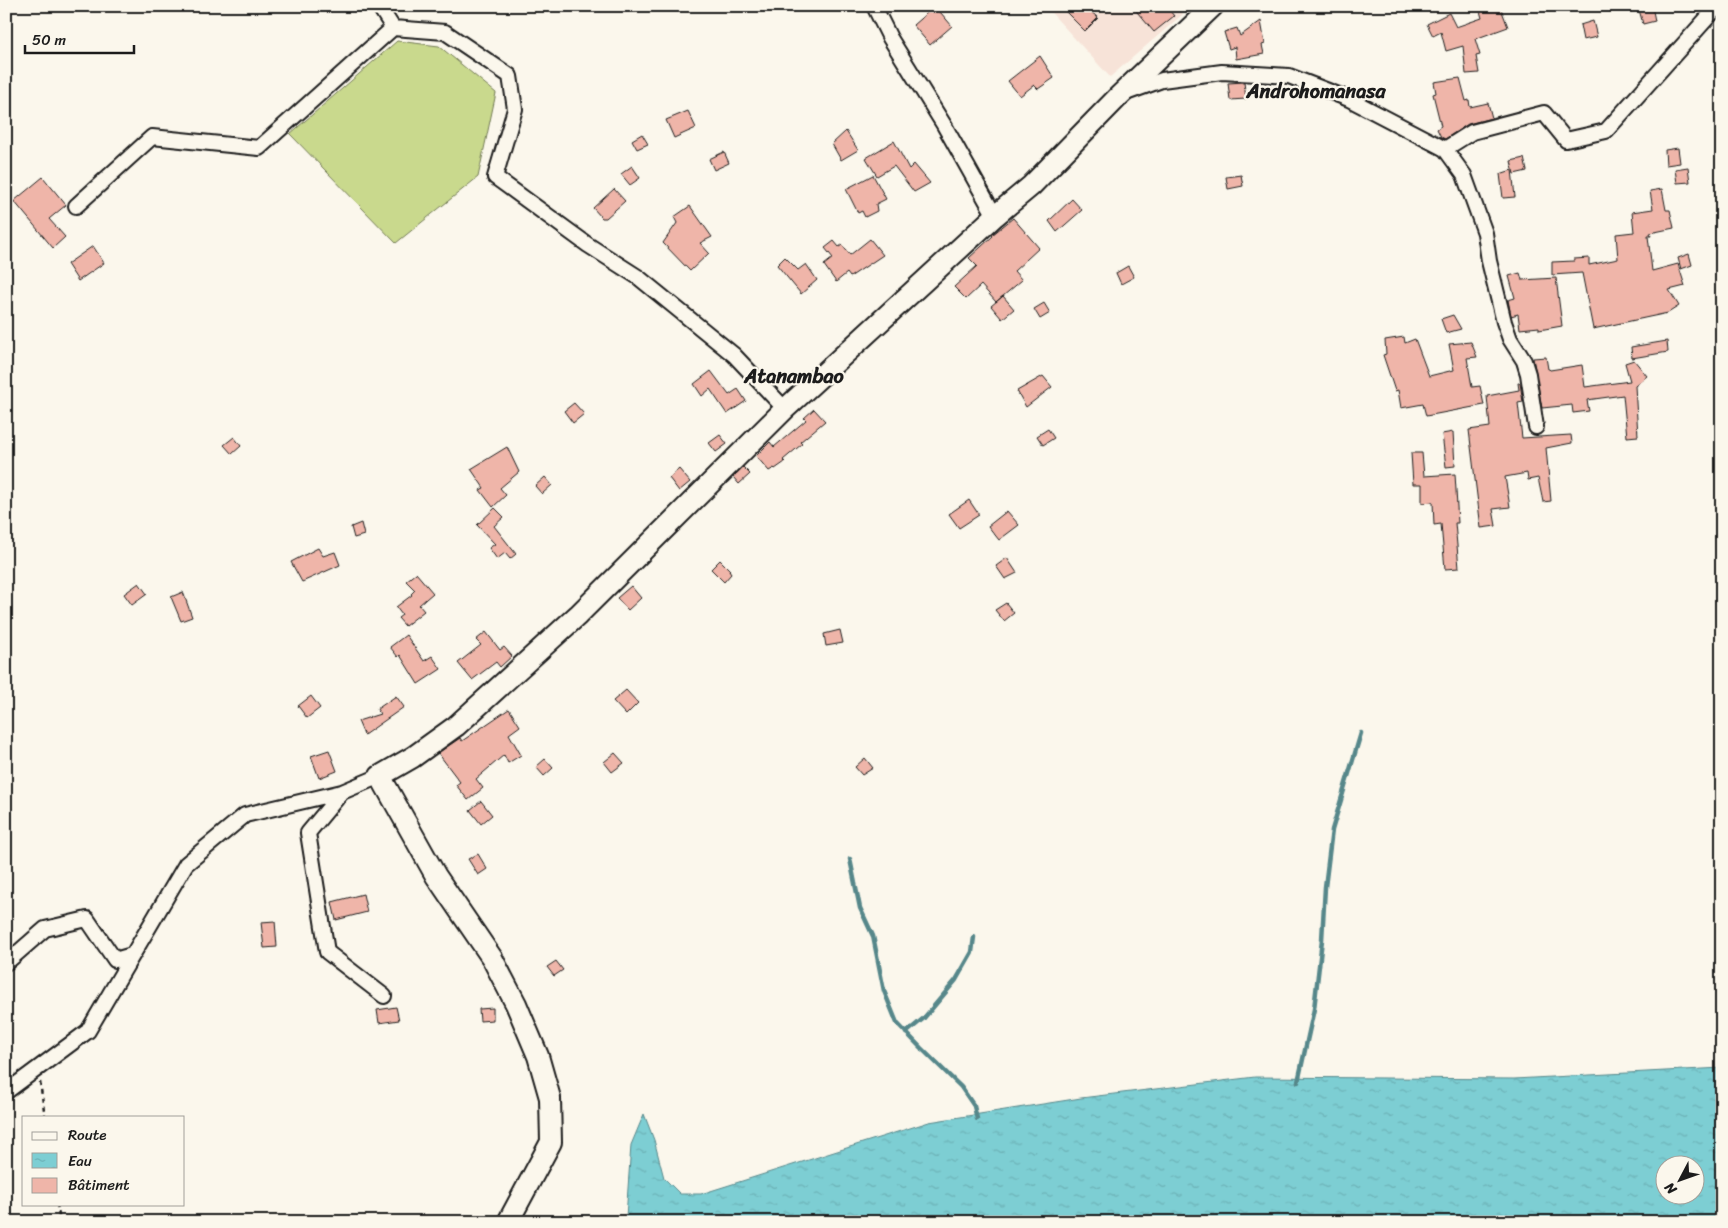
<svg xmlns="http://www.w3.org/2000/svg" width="1728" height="1228" font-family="Sriracha,sans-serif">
	<defs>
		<pattern id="water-ripples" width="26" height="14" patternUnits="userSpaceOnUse" patternTransform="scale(1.25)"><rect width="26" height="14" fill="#7dced3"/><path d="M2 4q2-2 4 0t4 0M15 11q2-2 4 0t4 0" fill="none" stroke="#6bb0b5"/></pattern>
	</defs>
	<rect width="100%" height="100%" fill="#fbf7ec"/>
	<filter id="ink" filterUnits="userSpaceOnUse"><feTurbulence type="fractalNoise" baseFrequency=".02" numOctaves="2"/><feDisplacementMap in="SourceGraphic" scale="10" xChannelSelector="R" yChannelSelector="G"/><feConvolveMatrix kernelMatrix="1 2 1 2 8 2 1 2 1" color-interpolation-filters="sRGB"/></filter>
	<g filter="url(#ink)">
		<!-- built -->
		<path fill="#f7e3d8" d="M1045,6H1177L1183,14L1110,77Z"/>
		<!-- pitch -->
		<path fill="#c9d98d" stroke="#727a54" d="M397,41L439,46L496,93L478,177L396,243L290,134Z"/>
		<!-- water -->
		<path fill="url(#water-ripples)" stroke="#56878a" fill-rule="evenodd" d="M1722,1068V1222H621L626,1217L631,1145L644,1114L654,1140L664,1178L680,1194H701L929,1122L1081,1098L1255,1077L1514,1079ZM1666,1166H1696V1196H1666Z"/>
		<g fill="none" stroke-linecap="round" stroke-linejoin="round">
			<!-- stream -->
			<path stroke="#56878a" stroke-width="4.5" d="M850,859L860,908L873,936L884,991L897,1023L921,1048L961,1087L974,1106L977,1119
				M906,1033L924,1018L956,980L972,952L974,937
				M1298,1082L1314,1009L1322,940L1325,887L1332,830L1361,733"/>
		</g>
		<!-- building -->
		<path fill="#efb5a9" stroke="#1c1c1c" d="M935,6L952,26L930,45L913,25Z
			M1060,6H1085L1098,18L1085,31Z
			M1132,6H1166L1174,16L1154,32Z
			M1492,6H1500L1508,27L1475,39L1480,55L1476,56L1479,73L1466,74L1463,46L1446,51L1441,32L1433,36L1427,24L1449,13L1456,27L1482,18L1480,11Z
			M1638,6H1652L1655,21L1643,24Z
			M1261,21L1265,44L1262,45L1264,54L1236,59L1235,47L1229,49L1224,32L1237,28L1240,36Z
			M1593,21L1597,37L1583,40L1580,25Z
			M1040,56L1054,78L1038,89L1034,85L1020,96L1008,81Z
			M1460,78L1466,101L1469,100L1470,107L1488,103L1492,118L1468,124L1445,139L1441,137L1437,129L1441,126L1433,94L1436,93L1434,82Z
			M1244,82L1246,99L1230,100L1228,83Z
			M688,111L696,128L674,138L666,120Z
			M846,131L858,150L841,160L832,144Z
			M642,134L648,144L637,149L632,140Z
			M894,141L909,169L914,164L930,183L914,192L894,166L877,176L866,158Z
			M1678,148L1680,163L1666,165L1665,150Z
			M724,152L729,163L714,170L709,159Z
			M1524,158L1527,171L1514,174L1511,161Z
			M632,166L640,178L630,185L621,174Z
			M1688,167L1690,182L1677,183L1675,169Z
			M1512,170L1515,197L1503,198L1500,174Z
			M873,175L886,199L876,204L877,211L865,217L862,211L858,213L846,189Z
			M1241,175L1243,186L1228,189L1226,177Z
			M43,177L66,205L49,219L65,237L53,248L14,201Z
			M614,189L625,201L606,218H602L593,208Z
			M1662,189L1666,210H1670L1674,228L1650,233L1651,236H1648L1652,271L1678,264L1685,286L1669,290L1679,306L1668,313L1593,329L1582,273L1552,275V262L1574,261V259L1589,258V265L1618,259L1616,234L1634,232L1632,212L1653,209L1650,191Z
			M1072,199L1082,210L1057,232L1049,221Z
			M690,206L712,237L700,243L709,253L690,271L663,243L677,223L674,217Z
			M1013,218L1039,248L1014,271L1022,280L996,302L981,285L966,299L954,287L977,266L969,258L993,236L992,235Z
			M870,239L883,255L850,277L847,273L836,282L824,265L833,258L825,248L834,241L839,247L842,245L850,255Z
			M93,246L104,263L78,281L67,264Z
			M1689,254L1692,265L1681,269L1678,258Z
			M785,257L798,270L806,264L817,280L801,294L777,265Z
			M1128,266L1134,277L1121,284L1116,273Z
			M1520,273L1522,280L1556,278L1562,326L1539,330V327L1520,329L1518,314L1511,316L1508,300L1515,298L1509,276Z
			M1003,296L1014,309L1002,319L991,306Z
			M1044,303L1050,313L1040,319L1034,309Z
			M1453,315L1461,329L1446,333L1441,319Z
			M1404,337L1405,343L1415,339L1429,376L1454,370L1449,344L1471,342L1477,357L1467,358L1472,387L1480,386L1484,405L1426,416L1423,404L1401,408L1398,390L1395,391L1383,355L1386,354L1385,340Z
			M1667,341L1668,352L1632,358L1631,347Z
			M1546,357L1548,369H1549L1550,370L1582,365L1585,387L1630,381L1625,363L1634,360L1647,376L1635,386L1638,436L1627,437L1623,395L1587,400L1589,411L1573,413L1572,405L1542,408L1533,358Z
			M711,371L729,395L738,389L746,401L727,414L710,389L702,396L694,384Z
			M1043,376L1052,387L1026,407L1017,391Z
			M1518,383H1520L1523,402L1518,403L1522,438L1571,435L1572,443L1546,448L1551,501L1543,502L1538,478L1528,480L1527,473L1505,477L1510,507L1493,509L1496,526L1481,528L1469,430L1490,427L1487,396L1519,390Z
			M574,403L584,414L573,423L564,411Z
			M814,409L825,421L800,442L802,444L783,460L785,462L775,469L774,468L769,471L756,456L770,442L774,447L806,420L804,418Z
			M1048,429L1054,438L1043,445L1037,436Z
			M1453,432L1455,466L1446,467L1442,434Z
			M720,435L727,444L716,452L709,443Z
			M234,437L241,446L232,454L224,445Z
			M507,447L519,472L500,488L506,495L493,507L480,490L484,488L471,469Z
			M1411,453H1422L1424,476L1455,474L1458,523H1455L1459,568L1445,569L1441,524L1434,525L1433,502L1422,503V484H1413Z
			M743,467L750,474L739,484L733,477Z
			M679,469L690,482L679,491L669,478Z
			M545,477L552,485L542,494L535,486Z
			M969,500L979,515L959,528L949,514Z
			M495,508L504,517L494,526L516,554L510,559L505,553L497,559L489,548L495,544L477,525Z
			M1007,511L1019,525L999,540L988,526Z
			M361,523L364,535L354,538L351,527Z
			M318,548L323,556L335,552L340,565L302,582L291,562Z
			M1007,558L1017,573L1005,579L996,566Z
			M720,560L730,570L729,571L731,574L724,582L711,569Z
			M416,573L433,593L419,605L424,611L405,626L398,618L402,615L396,607L412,595L411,594L415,590L406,581Z
			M139,583L147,594L132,605L124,594Z
			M631,586L641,598L628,610L617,598Z
			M183,592L192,617L181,621L171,597Z
			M1006,603L1014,613L1004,621L995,610Z
			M840,630L843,643L826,646L824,634Z
			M486,632L500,650L504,647L512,656L500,667L496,662L472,680L458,663L481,645L476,640Z
			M406,635L424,661L432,656L441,669L418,684L400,655L398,657L390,647Z
			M626,690L638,703L626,715L613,701Z
			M311,696L320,708L307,718L298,706Z
			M396,696L404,707L364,735L358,721L380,714L377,709Z
			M509,709L520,726L509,734L521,755L508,763L504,755L476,779L483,788L468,800L456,785L460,782L438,753L460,738L462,741Z
			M329,750L337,771L319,778L311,756Z
			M615,753L624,763L612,772L604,762Z
			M865,758L873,768L862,775L855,767Z
			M545,759L553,768L544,776L536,767Z
			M481,801L492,815L481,824L470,810Z
			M478,854L487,869L478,875L468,859Z
			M363,894L367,912L336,920L332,902Z
			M275,921L277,947L264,948L261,922Z
			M556,961L563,970L554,976L547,967Z
			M396,1007L399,1020L379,1023L377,1010Z
			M493,1008V1020L480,1021L479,1009Z"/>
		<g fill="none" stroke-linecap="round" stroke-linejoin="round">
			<!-- street casing -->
			<g stroke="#1c1c1c" stroke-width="18">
				<path id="street" d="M379,6L393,28L445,32L510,76L515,109L495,177L588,245L638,277L734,355L785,409
					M874,6L890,38L944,125L995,216
					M1126,93L1162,80L1222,72L1289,76L1349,99L1445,149L1464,175L1485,233L1489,261L1504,322L1510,339L1524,361L1528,374L1536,427
					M1445,149L1472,132L1544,113L1566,140L1606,131L1718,6
					M76,206L152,137L259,148L393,28
					M342,792L308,833L327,952L384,996
					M6,963L45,929L87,919L115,960L132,955
					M6,1092L88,1031L186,864L245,815L342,792L380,776"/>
			</g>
			<!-- secondary casing -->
			<g stroke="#1c1c1c" stroke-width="24">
				<path id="secondary" d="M508,1222L551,1142L550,1098L538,1056L516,1004L492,958L436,876L380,776L413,757L456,726L578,615L785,409L995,216L1031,186L1119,96L1213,6"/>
			</g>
			<!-- path -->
			<path stroke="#1c1c1c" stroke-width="2.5" stroke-dasharray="4 4" stroke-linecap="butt" d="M40,1082L45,1117
				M57,1204L60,1222"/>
			<!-- street -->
			<use href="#street" stroke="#fbf7ec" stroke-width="14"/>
			<!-- secondary -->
			<use href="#secondary" stroke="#fbf7ec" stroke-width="20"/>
		</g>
	</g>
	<g text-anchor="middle" stroke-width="4.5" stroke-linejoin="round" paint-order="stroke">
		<!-- quarter labels -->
		<g font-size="20" font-weight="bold" fill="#1c1c1c" stroke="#fbf7ec">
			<text x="1316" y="98">Androhomanasa</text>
			<text x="794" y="383">Atanambao</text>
		</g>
	</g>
	<!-- margin -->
	<rect width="1728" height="1228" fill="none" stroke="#fbf7ec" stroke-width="25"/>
	<rect x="12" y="12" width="1703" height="1203" fill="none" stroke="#1c1c1c" stroke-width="2" filter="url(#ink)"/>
	<!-- legend -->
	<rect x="22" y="1116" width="162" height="90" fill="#fbf7ec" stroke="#a29f99"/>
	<rect x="32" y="1132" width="25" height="8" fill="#fbf7ec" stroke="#a29f99"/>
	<text x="68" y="1140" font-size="15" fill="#1c1c1c">Route</text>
	<rect x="32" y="1153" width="25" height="15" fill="url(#water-ripples)" stroke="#a29f99"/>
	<text x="68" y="1166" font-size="15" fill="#1c1c1c">Eau</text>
	<rect x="32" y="1178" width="25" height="15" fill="#efb5a9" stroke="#a29f99"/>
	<text x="68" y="1190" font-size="15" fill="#1c1c1c">Bâtiment</text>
	<!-- north arrow -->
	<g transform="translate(1680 1180) rotate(229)"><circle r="24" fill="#fbf7ec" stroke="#a29f99"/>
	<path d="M0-4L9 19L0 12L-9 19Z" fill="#1c1c1c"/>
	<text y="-8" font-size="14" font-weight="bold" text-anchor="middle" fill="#1c1c1c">N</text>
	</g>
	<!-- scale -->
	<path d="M25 45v8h109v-8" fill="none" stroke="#1c1c1c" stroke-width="2.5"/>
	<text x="32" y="45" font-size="15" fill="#1c1c1c" stroke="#fbf7ec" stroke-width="4" paint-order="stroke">50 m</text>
</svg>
